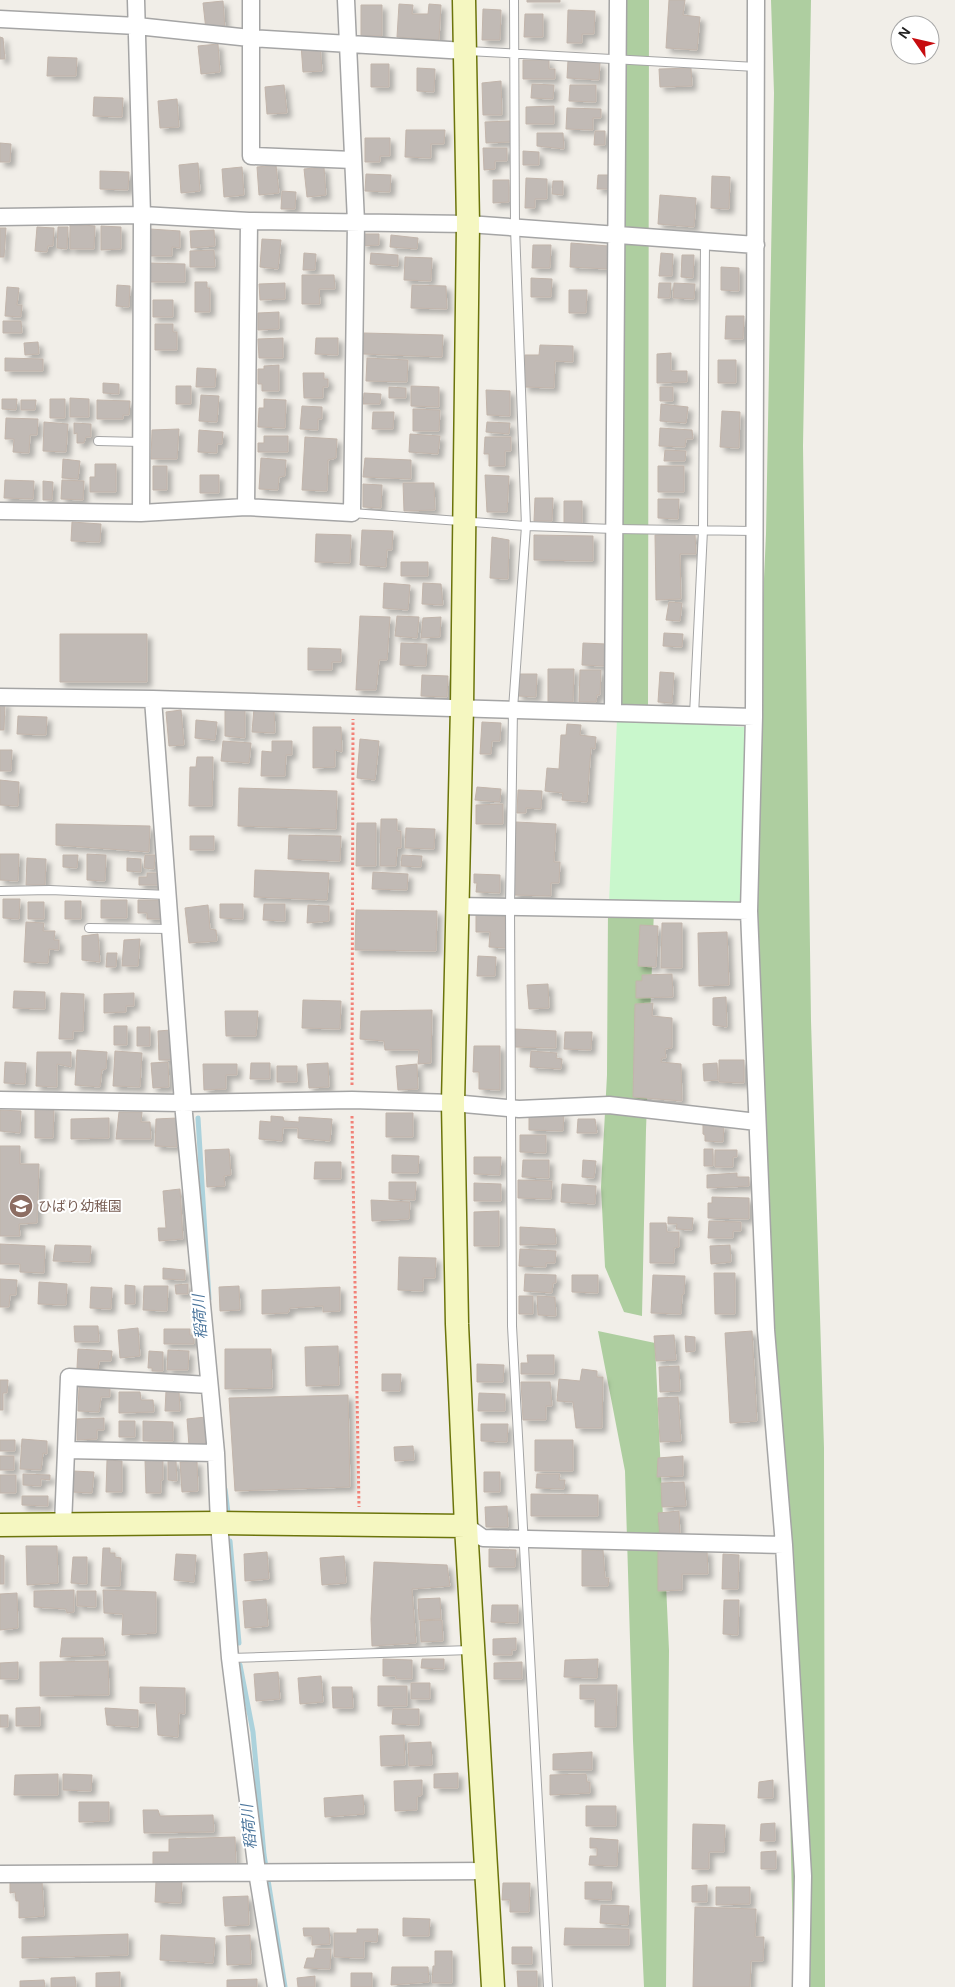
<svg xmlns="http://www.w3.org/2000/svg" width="955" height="1987" font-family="Arial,'Noto Sans JP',sans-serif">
	<defs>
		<filter id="shadow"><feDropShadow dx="4.5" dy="4.5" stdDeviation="2.5" flood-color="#0004"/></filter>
	</defs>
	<rect width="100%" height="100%" fill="#f1eee8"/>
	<!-- forest -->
	<path fill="#aecea0" d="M617,0H649L648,714L613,712Z
		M771,0H811L803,446L811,1021L824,1448L825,1987H794L784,1545L749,911L766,534L774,93Z
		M608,909H654L646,1130L642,1316L624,1312L605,1267L601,1187L607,1075Z
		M598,1331L655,1343L669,1650L666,1987H644L633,1741L625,1471Z"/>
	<!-- park -->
	<path fill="#c9f7cc" d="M617,719L746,727L740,902L609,903Z"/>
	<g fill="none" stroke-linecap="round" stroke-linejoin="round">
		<!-- stream -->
		<path stroke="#acd2dc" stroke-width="5" d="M198,1118L209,1299
			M225,1489L228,1513
			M230,1541L239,1643
			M240,1665L253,1732L264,1855L285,1987"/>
	</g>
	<!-- building -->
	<path fill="#c1bab5" stroke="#c2b5ab" filter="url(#shadow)" d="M527,0H560V2H527Z
		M669,0H685L683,15L700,17L697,50L666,48Z
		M223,1L225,29L206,30L203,3Z
		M399,4L413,5L412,14H428L429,4L441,5L439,40L397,37Z
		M361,5H382V36H361Z
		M483,9L501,10L500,40H482Z
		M568,10L595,11L594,34H582V43H567Z
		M525,14H543V37H524Z
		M0,37L3,38L5,59H0Z
		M320,43L322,71L303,72L301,45Z
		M218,44L220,72L201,74L198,46Z
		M48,57L77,58L76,76H47Z
		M523,60H549V69H555V79H523Z
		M568,60L600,63L599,80L567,78Z
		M371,64H389V87H371Z
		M417,68L435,69L434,92L417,91Z
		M691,68L692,86L660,87L659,69Z
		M501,81L502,115H483L482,83Z
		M532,84L554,85L553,99L531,98Z
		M284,85L287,113L267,114L265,87Z
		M570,85H596V102L569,101Z
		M94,97L123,98L122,117L93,116Z
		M177,99L179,127L160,128L158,101Z
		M554,106V124H526V107Z
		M567,108L601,109V118H593V130L566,129Z
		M510,121L511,142L486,143L485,122Z
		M406,130H445L444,144H431V158L405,157Z
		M595,131H605V145H594Z
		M537,133H563L564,149L537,146Z
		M365,138H390V156H380V162H365Z
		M0,143L11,144L10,162H0Z
		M483,148H507V161H495V169L484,170Z
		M523,151L539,152V165H523Z
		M198,163L200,191L181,193L179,165Z
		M276,165L279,193L259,195L257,167Z
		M242,167L244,195L224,197L222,169Z
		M324,167L326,195L307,197L304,169Z
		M100,171L129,172L128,190L100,189Z
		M366,174L391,175L390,192L365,191Z
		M598,175H608V189H597Z
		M712,176L730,177L729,209L711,208Z
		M526,178L547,179V199H535V208H525Z
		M493,180H509V202L493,203Z
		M553,181H563V195L552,194Z
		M282,191L296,192L295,209H281Z
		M660,195L696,198L694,227L658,224Z
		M70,224L95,226L94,249H70Z
		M101,226L121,227V249L101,250Z
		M37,227L54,228L53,246H48L47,252L35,251Z
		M58,227H68L67,249L57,248Z
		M0,228H6L4,257H0Z
		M150,229L180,231V248L172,247V256H149Z
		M214,230L215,246L191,248L190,231Z
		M362,234H379V245L362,246Z
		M391,235L418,238L417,249L390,247Z
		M262,239L281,240L278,269L260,267Z
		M571,243L608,246L607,269L570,267Z
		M533,245H551L550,268H532Z
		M214,250L215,267H190V251Z
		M304,253L316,254L315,270H303Z
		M371,253L398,255V266L370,264Z
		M661,253L673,254L672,276H659Z
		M682,255H694L693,278L681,277Z
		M405,257L432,258L431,281L404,280Z
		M149,263L185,264V282H149Z
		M721,267L739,268V291L721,290Z
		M302,275H334L335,289H319L320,304H302Z
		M531,278L552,279L551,297H531Z
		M195,282H207V288H210V312H195Z
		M285,283V299L260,300L259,284Z
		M659,283H671L670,298H658Z
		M674,283L695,284L694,299L673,298Z
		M117,285L130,286L129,307L116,306Z
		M412,285L446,286L447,309L411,308Z
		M7,287L19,288L17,305H22L21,317L5,316Z
		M569,290H587L586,313H569Z
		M153,300H173V317H153Z
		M279,312V329L258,330V313Z
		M726,316H744L743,339H725Z
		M3,321H21L22,333H3Z
		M155,324H173V332H177V350H155Z
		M364,333L443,335L442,357L363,354Z
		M283,338V358H259L258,339Z
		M316,338H338V355L315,354Z
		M38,342L39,354L25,355L24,343Z
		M540,345L573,346V362L555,361L554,388L524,387L525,355H539Z
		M671,353V371H687V382L657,383V354Z
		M5,358L43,359V371H5Z
		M367,358L408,360L407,382L366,381Z
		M718,360H736V383H718Z
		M279,365V391H262V384H258V369H264V366Z
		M197,368L216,369L215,387H196Z
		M303,373H324V379H328V387H323V398H304Z
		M103,383L119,384V394L103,393Z
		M176,386H191V404H176Z
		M411,386L439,387V407L411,406Z
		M389,387L406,388V398H389Z
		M660,387H673V401H660Z
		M486,390L510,391V416L487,415Z
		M364,393L381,394L380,404H363Z
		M201,395L219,396L217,422L199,421Z
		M70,398L89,399V417H70Z
		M2,399H17L16,410L2,409Z
		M50,399H65V418H50Z
		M264,399L286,400L285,428L258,427L259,408H264Z
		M21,400H36L35,410H21Z
		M97,400L130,401L129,415H123V419H97Z
		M661,404L688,407L686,423L660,421Z
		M302,406L322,407V419H318V430L300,429Z
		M413,409L440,410L439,431H413Z
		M722,411L740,412L739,448L720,447Z
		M373,412H394L393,429H372Z
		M6,418L38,419L37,435H30L29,453L13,452L14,439H5Z
		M44,422L68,424L66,452L43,451Z
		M487,422L510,423L509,434L486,432Z
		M74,423L91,424V437H86L84,443H77V433L74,434Z
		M660,428L692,430L693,439H686L685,447L659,446Z
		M179,429L177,459H151L152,430Z
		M199,430L223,432L222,444H217V453L198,452Z
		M410,434L440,436L438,454L409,452Z
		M264,436H288V452H258V443H264Z
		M305,437L337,439L336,458L328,460L327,491L302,490Z
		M485,437H511V451H505V466H489V454H484Z
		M665,450L686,451L685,461H664Z
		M261,458L286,460L285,476L279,477L278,490L259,489Z
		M365,458L411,460V479L363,477Z
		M63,459L80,461L78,479L62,478Z
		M95,464H116V492H90V477H95Z
		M153,466H167V490H153Z
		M658,466H684V492H658Z
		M200,475H219V493H200Z
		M485,475L509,476L507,512H487Z
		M5,480L34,481L33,499L4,498Z
		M62,480L84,481L83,500L61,499Z
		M43,481L53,482L52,500H43Z
		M403,483H434L435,510L404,511Z
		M363,484L382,485L381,508L363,507Z
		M535,498H553L552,521H534Z
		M658,499H679L678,519L658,518Z
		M564,501H582V524H564Z
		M72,522L101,524L100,542L71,541Z
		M362,530L393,531L392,550H387L386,567L360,565Z
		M316,534L351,535L350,563L315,562Z
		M695,534L696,554H680L681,599L656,600L655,535Z
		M534,535L593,536V561L534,560Z
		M492,537L509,540L508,579L490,578Z
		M401,562H428V576H401Z
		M384,583L410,585L408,610L383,608Z
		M423,583L441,584L443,605L422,604Z
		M669,602L682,603L680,621L666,620Z
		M360,616L390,617L387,660H379L376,690H356Z
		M397,616L419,617L417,638L395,636Z
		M441,617L440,637L421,638L423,618Z
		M664,633L683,634L682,647L663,646Z
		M60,634H147V682H60Z
		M401,643L427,644L426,666L400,665Z
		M583,643L606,644L605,666L582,665Z
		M308,648L341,649V662H332V670H308Z
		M548,669H574L573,702H548Z
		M580,670H601L600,695H597L596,702H579Z
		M660,672L674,673L672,703L658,702Z
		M518,674H537L536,697L518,696Z
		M422,675L448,676L447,697L421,696Z
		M0,702H5L4,730H0Z
		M225,708H245V738L225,736Z
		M254,708H274L275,733L252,732Z
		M181,710L184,745L169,746L166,712Z
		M18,716L47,717L46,735L17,734Z
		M196,720L217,722L215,740L195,738Z
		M482,722L501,723L500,741H492L491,754H480Z
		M567,724L581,725L580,735L596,737L595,749L591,748L587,802L562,800L563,793L545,791L547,768L559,769L561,735H566Z
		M313,727H341L342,752L335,750V767L313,768Z
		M360,739L379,741L375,780L357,778Z
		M223,741L251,743L249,763L221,761Z
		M272,741H292V755H286L285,776H261L262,751L272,752Z
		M0,750H12L11,771H0Z
		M197,757H213L212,806H189L190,767H196Z
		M0,780L19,782L18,806L0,805Z
		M477,787L501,789L500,802L475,800Z
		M239,788L337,791L336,829L238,826Z
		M518,790L542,791L541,809L526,808V813H517Z
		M503,804V824H476V805Z
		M381,819H397V831H401V848H397L396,866H380Z
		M516,822L556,824L554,862H560L559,883H551V896L513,895Z
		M357,823H376V866H356Z
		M56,824L150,826L149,852L56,845Z
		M406,828L435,829L434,849L405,848Z
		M289,835L341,836L340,861L288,859Z
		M190,836H214V850H190Z
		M0,854H19L18,881L0,880Z
		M87,854L106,855L105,881L87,880Z
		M63,855H78L77,868L63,867Z
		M145,855H155L154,869L144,868Z
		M402,855L422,856L421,867L401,866Z
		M27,858L46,859L45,885H26Z
		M127,858L141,859V872L127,871Z
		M255,870L329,873L327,900L254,897Z
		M373,872L408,874L407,890L372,889Z
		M147,873H159V885H139V877H147Z
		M474,874L500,875V893L476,892L477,883H474Z
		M3,899H20L19,919L3,918Z
		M101,900H127V918H101Z
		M138,900H164V919H147V913H138Z
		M65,901H81V919H65Z
		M28,902H44V919H28Z
		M220,904H243V919L220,918Z
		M264,904H285V921L263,920Z
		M208,905L210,929L216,930L217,941L189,943L185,908Z
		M308,905L329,906V921L307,923Z
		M356,910L437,911L436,951L355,950Z
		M476,912L505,916L506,948L489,947L490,932H476Z
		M26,922L44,923L43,931H55L54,940H59V950L49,949L48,963L24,962Z
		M662,923H682V968H661Z
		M640,925L658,926L656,967L638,966Z
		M727,932L729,985L699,986L698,933Z
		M98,934L100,962L82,960V936Z
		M140,939L138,966H122L124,940Z
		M107,953H117L116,967H106Z
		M478,956L496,957L495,976H477Z
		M672,974L673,997L636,998V981H642V975Z
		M548,984L549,1008L529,1009L527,985Z
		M14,991L45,992V1009L13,1008Z
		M61,993L84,994L83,1031H73V1039H59Z
		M134,993V1006H126V1012L104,1013V994Z
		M726,997L727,1027L713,1025V998Z
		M303,1000L341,1001L340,1029L302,1028Z
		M653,1003L652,1016L672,1018V1048L665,1049L666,1058H662L661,1062L681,1064L682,1101L633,1097L635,1004Z
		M432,1010L431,1063L418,1064L419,1050H385L384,1041L360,1039L361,1011Z
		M225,1011H258L256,1036H226Z
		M114,1026H127V1045H114Z
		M137,1027H150V1046H137Z
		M515,1029L556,1031V1048L515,1047Z
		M171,1030L172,1060H159L158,1031Z
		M565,1032H592L591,1050L564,1049Z
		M474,1046H500V1090L479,1089V1072H473Z
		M77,1050L107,1052L106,1069L102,1070L100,1087L75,1085Z
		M115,1051L142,1053L140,1087L113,1086Z
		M531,1051L557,1053L556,1058L562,1059L561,1069L530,1067Z
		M37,1052H71V1067L57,1064V1087L36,1086Z
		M719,1060H744V1083L719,1082Z
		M5,1062L26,1063L25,1084L4,1083Z
		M168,1062L169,1087L153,1088L151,1063Z
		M251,1063H270V1079H250Z
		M328,1063L329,1087L309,1088L307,1064Z
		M717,1063L718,1080L704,1081L703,1064Z
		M203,1064H237V1075H226V1089L204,1090Z
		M417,1064L418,1089L398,1090L396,1066Z
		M277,1066H297V1082H277Z
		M35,1107H54L53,1138H35Z
		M0,1110L21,1111L20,1133L0,1131Z
		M119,1112H142L141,1122H150L151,1139H116Z
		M386,1113H413V1137H386Z
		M529,1114H564L563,1131L529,1130Z
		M271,1116L283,1117L284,1121L299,1122V1117L332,1119L330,1141L298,1138V1128H283L282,1141L259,1139L260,1121L271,1122Z
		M109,1118V1138L71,1139V1119Z
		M177,1118V1147L155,1146L156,1119Z
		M578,1119H595L597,1133H577Z
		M703,1123L724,1124L723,1142L705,1141V1135L703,1134Z
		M520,1135H546V1153L520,1152Z
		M0,1146H20V1164H39L37,1223L19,1224L20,1236H0Z
		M229,1149L231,1175L224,1176L225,1186L207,1187L205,1150Z
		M704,1149H713V1166H704Z
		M715,1150H737V1157H733V1167H715Z
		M392,1155L419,1156L418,1173H392Z
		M474,1157H501L500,1175L474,1174Z
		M523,1160H549V1178L522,1177Z
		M583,1160L596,1161L594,1178L582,1177Z
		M315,1162H341V1179H314Z
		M737,1173V1177H749V1186L707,1188V1175Z
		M518,1180L552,1181L551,1199L518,1198Z
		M389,1182H416L415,1200L389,1199Z
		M474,1183L501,1184V1201H474Z
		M562,1184L596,1186L595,1204L561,1202Z
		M180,1189L183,1239L159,1241L158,1228H166L163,1191Z
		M712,1197L749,1198V1219L708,1218V1203H712Z
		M371,1200L410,1202L409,1219L372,1221Z
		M499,1211V1246H474V1212Z
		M668,1217L693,1218L692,1230L676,1229L677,1224H668Z
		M709,1221L741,1222V1231H733V1238H708Z
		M650,1223H666L667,1232H679V1247L674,1248V1263H650Z
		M520,1227L555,1229L556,1244L520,1245Z
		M0,1244L45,1246L44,1273L20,1272V1264H0Z
		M55,1245L91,1246L90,1262L53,1261Z
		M730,1245L731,1262L711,1264L710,1246Z
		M520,1249L556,1251L555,1263H546V1267L519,1266Z
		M399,1257L436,1258L435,1278H423V1291L398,1290Z
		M163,1268L185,1270V1280L163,1279Z
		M714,1273H735V1314H715Z
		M525,1274L556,1275V1283H553L552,1293L524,1291Z
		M572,1275H598V1293L572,1292Z
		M653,1275L685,1276L684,1294L682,1295L681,1314L651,1313Z
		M0,1279L17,1280L16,1295H10L9,1307H0Z
		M39,1282L67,1284L66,1305L38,1304Z
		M188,1284V1294H176L175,1285Z
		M125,1285L135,1286V1304H125Z
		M144,1286H168L167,1311L143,1310Z
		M239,1286L240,1310L220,1311L219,1287Z
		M91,1287L112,1288L111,1309L90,1308Z
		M340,1287V1311L323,1312V1306L290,1308L288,1313L262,1314V1290Z
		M519,1296H533V1314H519Z
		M537,1296L555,1297L556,1316L538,1315Z
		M74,1326H98L99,1342H75Z
		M138,1328L140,1356L120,1358L118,1330Z
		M164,1329H190V1335H194V1344H164Z
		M752,1331L757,1421L730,1423L725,1333Z
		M674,1335L676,1360L656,1361L654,1336Z
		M685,1336L695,1337V1351L686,1352Z
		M338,1346L339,1385L306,1386L305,1347Z
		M78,1349L112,1351L111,1361H99L98,1369L77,1368Z
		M225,1349H271L272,1388L225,1389Z
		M168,1350L189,1351L188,1370H167Z
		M149,1351L163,1352V1371H152V1368H148Z
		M527,1355H554V1374H521V1363H528Z
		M477,1364L504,1365L503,1382H477Z
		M679,1366L680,1391L660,1392L659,1367Z
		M582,1369L597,1371V1377H603L602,1428H576L573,1402L557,1401L559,1379L580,1381Z
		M382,1374H401L400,1391H382Z
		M0,1380H8L7,1393H3V1410H0Z
		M521,1382H550L552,1406H546V1420H523Z
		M79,1386L110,1387V1397H101L99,1412L78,1411Z
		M166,1391H179L180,1411H165Z
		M119,1392H140L141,1400H153L154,1412L119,1413Z
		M479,1393L505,1394V1411H478Z
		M348,1395L350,1487L235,1491L229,1398Z
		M678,1397L681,1441L660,1442L658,1398Z
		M206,1417L208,1445L189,1446L187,1419Z
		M104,1418V1430H97V1439L77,1440V1419Z
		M119,1421H135V1437H119Z
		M143,1421L173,1422V1441H143Z
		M481,1424H508L507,1442L481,1441Z
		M22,1439L47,1441V1454L43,1453L41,1470L20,1469Z
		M0,1440H15V1451H0Z
		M535,1440H573V1471H535Z
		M413,1446L414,1460L395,1461L394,1447Z
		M0,1456H14V1470H0Z
		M683,1456V1476L657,1477L658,1458Z
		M107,1460L122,1461V1492H106Z
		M145,1460H163V1480H161V1493H146Z
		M168,1461H176L177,1481L168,1480Z
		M197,1461L198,1491L182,1492L180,1462Z
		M73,1471L94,1472L92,1493L71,1492Z
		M484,1472H500V1492H484Z
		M23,1474L50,1475V1480L41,1479V1486L23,1485Z
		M537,1474H560L559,1480H565L564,1489L536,1488Z
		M0,1475H16V1493H0Z
		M684,1482L686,1506L662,1507L661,1483Z
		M531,1494L598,1495V1516H531Z
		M22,1496H48V1506L22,1505Z
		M507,1506L508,1527H486L485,1507Z
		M679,1511L680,1536L660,1537L658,1513Z
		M26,1546H57L58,1583L27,1585Z
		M103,1548H110V1553H115V1557L121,1558L120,1586H101Z
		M489,1549L516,1550L515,1567H489Z
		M582,1550H603L605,1578H609L608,1586H582Z
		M707,1550L708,1574H682V1590L658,1591V1551Z
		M267,1552L269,1579L245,1581L244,1554Z
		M176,1554L196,1555L194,1582L174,1580Z
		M723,1554L739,1555L738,1589H722Z
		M0,1555L4,1556V1584H0Z
		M344,1556L346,1583L322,1585L320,1558Z
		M73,1557H87V1584L71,1583Z
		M374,1562L447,1565L450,1586L412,1589L416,1643L372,1646L371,1619Z
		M74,1590V1612L67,1613L66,1609L34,1607V1591Z
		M103,1590L156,1592V1633L122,1635L123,1614L104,1613Z
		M77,1591H96V1607L77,1606Z
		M17,1593L18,1628L0,1630V1594Z
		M440,1598L441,1619L419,1620L418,1599Z
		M266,1599L268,1626L245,1628L243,1601Z
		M724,1600H739L738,1635L723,1634Z
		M492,1605H518V1623L491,1622Z
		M442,1620L443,1641L421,1642L420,1621Z
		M62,1638H103L105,1655L60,1657Z
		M516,1638V1650H512V1655H493V1639Z
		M383,1659L412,1660V1679H396V1676H383Z
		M422,1659H444V1669L421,1668Z
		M598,1659L597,1678L564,1677L565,1660Z
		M108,1661L109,1695L40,1696V1662Z
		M18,1662V1679H0V1663Z
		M522,1662V1679H494V1663Z
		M278,1672L280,1699L256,1701L254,1674Z
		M321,1676L323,1702L300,1704L298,1678Z
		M411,1683H430V1699H411Z
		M580,1685H617L616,1727H595V1699H580Z
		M378,1686H407V1706H378Z
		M140,1687L185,1688V1714L179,1713L178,1737L158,1735L156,1703H140Z
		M332,1687H352L353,1708H333Z
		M40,1707V1726H16V1708Z
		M105,1708L138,1710V1727L107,1725Z
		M393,1709H419V1725L392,1724Z
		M0,1715H8V1727H0Z
		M404,1735L405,1765L381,1766L380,1736Z
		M431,1742L432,1765L409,1766L408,1743Z
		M592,1752V1770H553V1754Z
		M458,1773V1788H434V1774Z
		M58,1774V1795H14L15,1775Z
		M63,1774L92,1775L91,1791L63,1790Z
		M586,1774L587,1782H590V1793L550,1795V1775Z
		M422,1780V1795L417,1797V1810L395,1811L394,1781Z
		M773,1780V1798H758L759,1782Z
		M363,1795L364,1814L325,1817L324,1798Z
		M79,1802H109V1821L79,1822Z
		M586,1806H616V1826H586Z
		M143,1810H158L160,1816L213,1815L214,1832L144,1833Z
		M775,1823V1841H760L761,1824Z
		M693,1824L725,1825L724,1852H709V1869H692Z
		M235,1837L236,1865L153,1867V1852H169V1839Z
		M590,1838L618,1840L617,1866L589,1865L590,1856H597V1848H590Z
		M776,1851V1869H761V1852Z
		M42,1881L44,1916L19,1918V1901H16L15,1892L10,1893V1882Z
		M156,1881H182L181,1903L155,1902Z
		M585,1882H612L611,1900L585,1899Z
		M503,1883H530L529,1912H510V1900H502Z
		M707,1885V1902H692V1886Z
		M716,1887H750V1904L716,1905Z
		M248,1896L249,1925L225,1926L223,1897Z
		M601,1905L629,1906L628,1925L600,1923Z
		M695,1907L756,1909L755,1937H764L763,1961H751L750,1987H693Z
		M403,1918L430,1919L429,1936H403Z
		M303,1928H329L330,1944L312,1945V1936H304Z
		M565,1928L629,1929V1945H564Z
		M357,1929H378L377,1942L364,1941V1958L334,1957V1933H357Z
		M128,1934V1955L22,1958V1937Z
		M161,1935L215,1938L213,1963L160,1960Z
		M250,1935L251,1964L227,1965L226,1936Z
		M512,1947H532V1964H512Z
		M316,1949H331L330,1969L304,1968L307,1958H314Z
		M435,1951H452V1983H432L433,1966H435Z
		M392,1967H428L429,1982L391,1985Z
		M517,1971H537V1987H518Z
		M120,1972V1987H96V1973Z
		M351,1973H372V1987H351Z
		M315,1976V1987H298L297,1978Z
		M75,1977L76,1987H51V1978Z
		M257,1979V1987H227V1980Z
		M44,1980L45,1987H20V1981Z"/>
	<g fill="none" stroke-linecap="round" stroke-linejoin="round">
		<!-- lane casing -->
		<g stroke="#a5a5a5" stroke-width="10">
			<path id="lane" d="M514,0L515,228L526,526L513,709L510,907L512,1326L548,1987
				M468,51L756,67
				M98,441L141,442
				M352,513L526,526L615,529L754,531
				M694,715L703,530L705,241
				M0,891L50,890L168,895
				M89,928L171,929
				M230,1658L470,1650"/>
		</g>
		<!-- street casing -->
		<g stroke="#a5a5a5" stroke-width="19">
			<path id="street" d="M136,0L142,215L141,513
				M251,0V156L353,160
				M756,0L754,717L749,911L766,1330L784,1545L803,1876L801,1987
				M0,19L137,26L250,38L466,51
				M0,217L142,215L249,221L468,224L756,245
				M246,507L249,221
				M0,511L141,513L246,507L352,513L356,222L346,0
				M0,697L153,699L754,717
				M153,699L183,1103L216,1453L219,1523L230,1658L257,1872L276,1987
				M613,712L618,0
				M457,906L749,911
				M0,1100L183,1103L352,1100L453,1103L519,1109L609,1105L757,1122
				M66,1450L216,1453
				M63,1525L69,1377L209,1385
				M466,1526L483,1538L784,1545
				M0,1874L488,1871"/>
		</g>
		<!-- secondary casing -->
		<g stroke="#6c750b" stroke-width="25">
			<path id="secondary" d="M464,0L468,224L462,707L453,1103L457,1324L466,1526L493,1987
				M0,1525L219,1523L466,1526"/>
		</g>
		<!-- path -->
		<path stroke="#f28278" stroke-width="3" stroke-dasharray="2.5 2.5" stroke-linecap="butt" d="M352,1085L353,719
			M352,1116L359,1507"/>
		<!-- lane -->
		<use href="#lane" stroke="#fff" stroke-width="8"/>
		<!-- street -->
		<use href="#street" stroke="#fff" stroke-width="16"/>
		<!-- secondary -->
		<use href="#secondary" stroke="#f5f7c1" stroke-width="22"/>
	</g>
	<!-- icons -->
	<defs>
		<g id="school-disc" transform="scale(1.25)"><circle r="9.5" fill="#8d6e63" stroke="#fff"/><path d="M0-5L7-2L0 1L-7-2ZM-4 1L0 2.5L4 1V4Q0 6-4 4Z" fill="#fff"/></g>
	</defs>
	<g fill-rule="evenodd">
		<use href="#school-disc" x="21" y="1206"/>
	</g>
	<g text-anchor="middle" stroke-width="4" stroke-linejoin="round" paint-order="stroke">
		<!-- education labels -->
		<g font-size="14" fill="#785e54" stroke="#fff" text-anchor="start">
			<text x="38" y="1211">ひばり幼稚園</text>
		</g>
		<!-- water labels -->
		<g font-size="15" font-style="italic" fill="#4c769d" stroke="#fff">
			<text transform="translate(200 1317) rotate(-94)" y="5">稻荷川</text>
			<text transform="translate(249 1827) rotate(-95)" y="5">稻荷川</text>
		</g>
	</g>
	<!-- north arrow -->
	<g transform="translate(915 40) rotate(304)"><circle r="24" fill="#ffffff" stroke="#a6a6a6"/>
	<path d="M0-4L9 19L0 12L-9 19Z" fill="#c70c0f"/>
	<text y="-8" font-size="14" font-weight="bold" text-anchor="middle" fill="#212121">N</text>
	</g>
</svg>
